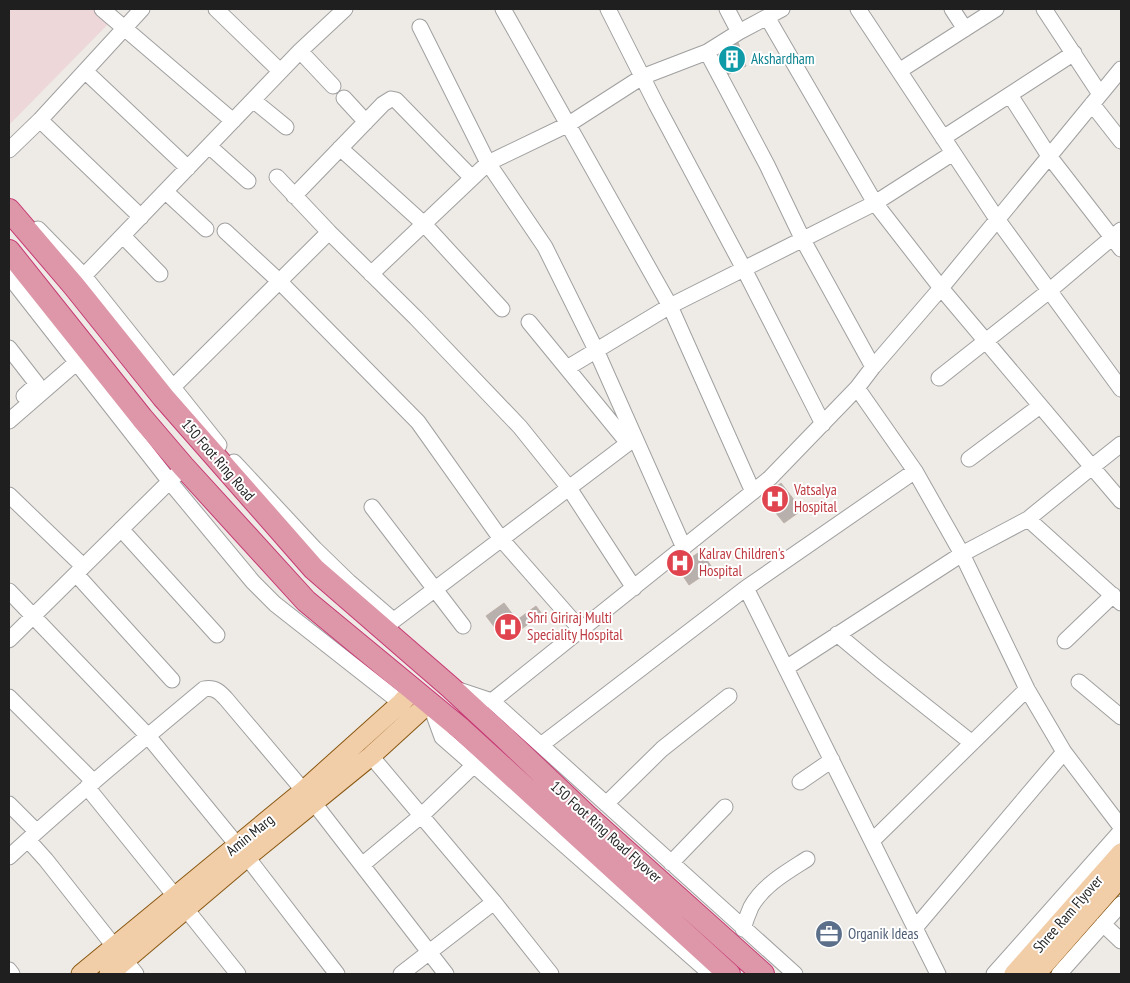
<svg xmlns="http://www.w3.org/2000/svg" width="1130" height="983" font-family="'PT Sans Narrow',sans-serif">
	<rect width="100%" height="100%" fill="#eeebe6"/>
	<!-- commercial -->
	<path fill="#edd7d8" d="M9,9H105L114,18L9,125Z"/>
	<!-- building -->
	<path fill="#b8b0ac" stroke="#bfb2aa" d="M738,42L746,66L725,76L718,52Z
		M781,483L802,510L784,523L763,497Z
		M701,551L713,569L689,585L677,567Z
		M504,603L517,620L536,606L542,614L505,641L486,616Z"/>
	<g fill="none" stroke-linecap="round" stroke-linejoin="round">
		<!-- minor casing -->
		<g stroke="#a0a0a0" stroke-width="17">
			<path id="minor" d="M102,9L233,121
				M216,9L280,71
				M503,9L670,306L753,492
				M608,9L656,104L744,269L823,424
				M727,9L739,32L707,52L767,165L803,240L873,367
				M858,9L997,219L1121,389
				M952,9L965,29
				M1044,9L1100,94
				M767,17L875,203L953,153
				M420,27L488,163L545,247L596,350L684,548
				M739,32L782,9
				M300,51L333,86
				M85,71L188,168
				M899,71L996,9
				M1010,95L1049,156L1121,249
				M344,98L366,122
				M253,100L286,127
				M1092,104L1121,141
				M40,120L141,217
				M943,138L1074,53
				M209,146L248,181
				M340,148L424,224L502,309
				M9,150L40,120L142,9
				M277,177L329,232L416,318L520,427L569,488L634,588
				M166,192L206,229
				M294,196L383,104L391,99L396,100L472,178
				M38,229L84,276L219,445
				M225,231L280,282L418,422L501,539L581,630
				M123,236L160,274
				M371,274L488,163L569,124L642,77L707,52
				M9,276L170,482L253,582L275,604L401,703
				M77,283L300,51L345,9
				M529,322L628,443
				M9,348L37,384L24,396
				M567,368L670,306L875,203L941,288L1092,467L1028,519L1121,603
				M939,378L1049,291L1121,230
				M857,388L915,471L962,554L1027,689L1064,752L1121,827
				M166,394L329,232
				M9,421L77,362
				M1121,444L1092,467L1121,501
				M969,459L1040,406
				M234,462L315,549L349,582L393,620
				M9,495L83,566
				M372,507L463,626
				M121,529L217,635
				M76,574L172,680
				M746,588L915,471
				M9,591L148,736L247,857L337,974
				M385,627L635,438
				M837,634L880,670L972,743
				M9,640L176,475
				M1065,641L1113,595
				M786,668L962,554L1028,519
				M1079,682L1121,717
				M456,689L492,701L795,974
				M9,697L94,782
				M492,701L770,478L857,388L873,367L941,288L1121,69
				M430,704L442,737L711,974
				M541,745L746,588L915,928L1064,752
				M371,756L494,902L401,974
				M800,782L832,760
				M87,787L175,896
				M9,804L36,831
				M606,804L662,749L729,696
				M28,840L46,860L136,974
				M872,841L1027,689
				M9,857C72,799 138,744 204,689C215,687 220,692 227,700L314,803L446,974
				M671,863L725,807
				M362,865L422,815L474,765
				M494,902L551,974
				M186,909L238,974
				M1103,924L1121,941
				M915,928L938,974
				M743,929C745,922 748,914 751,907C763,885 787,872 807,859
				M9,970L12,974
				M994,974L1121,831
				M1059,974L1121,904"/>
		</g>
		<!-- major casing -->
		<g stroke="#895811" stroke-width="21">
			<path id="major" d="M81,974L303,791L401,703L413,690
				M109,974L247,857L371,756L429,703
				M1014,974L1121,853
				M1036,974L1121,877"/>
		</g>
		<!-- highway casing -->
		<g stroke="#c73974" stroke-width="24">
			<path id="highway" d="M9,210L74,286L163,397L314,569L450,687L505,738L588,817L763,974
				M9,251L142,418L183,466L306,601L461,729L729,974"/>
		</g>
		<!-- minor -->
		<use href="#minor" stroke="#fff" stroke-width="15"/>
		<!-- major -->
		<use href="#major" stroke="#f1cda8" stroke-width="19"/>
		<!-- highway -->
		<use href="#highway" stroke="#dd97a9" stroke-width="22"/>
	</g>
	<!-- icons -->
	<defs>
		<g id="building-disc" transform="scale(1.4375)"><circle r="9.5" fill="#0f9aa8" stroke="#fff"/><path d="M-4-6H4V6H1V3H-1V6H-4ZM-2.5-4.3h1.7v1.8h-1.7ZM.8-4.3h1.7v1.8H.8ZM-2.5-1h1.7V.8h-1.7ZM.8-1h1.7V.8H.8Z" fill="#fff"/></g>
		<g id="hospital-disc" transform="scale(1.4375)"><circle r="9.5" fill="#e0444e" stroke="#fff"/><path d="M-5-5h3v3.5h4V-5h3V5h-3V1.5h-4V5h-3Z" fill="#fff"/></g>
		<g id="office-disc" transform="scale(1.4375)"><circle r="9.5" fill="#5c6f8a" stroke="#fff"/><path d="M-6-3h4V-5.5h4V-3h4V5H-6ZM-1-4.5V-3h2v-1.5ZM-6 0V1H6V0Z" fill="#fff"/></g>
	</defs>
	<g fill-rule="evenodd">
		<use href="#building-disc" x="732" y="59"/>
		<use href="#hospital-disc" x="775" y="499"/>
		<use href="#hospital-disc" x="680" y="563"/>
		<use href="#hospital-disc" x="508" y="627"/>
		<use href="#office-disc" x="829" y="934"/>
	</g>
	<g text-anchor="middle" stroke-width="4" stroke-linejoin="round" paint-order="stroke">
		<!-- culture labels -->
		<g font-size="15" fill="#0d838f" stroke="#fff" text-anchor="start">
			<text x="751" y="64">Akshardham</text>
		</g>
		<!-- street labels -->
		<g font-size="15" fill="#1f1f1f" stroke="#fff">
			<text transform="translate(218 460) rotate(49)" y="5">150 Foot Ring Road</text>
			<text transform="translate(606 832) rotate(42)" y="5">150 Foot Ring Road Flyover</text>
			<text transform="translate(250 835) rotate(-39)" y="5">Amin Marg</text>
			<text transform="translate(1068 914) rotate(-49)" y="5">Shree Ram Flyover</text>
		</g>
		<!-- health labels -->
		<g font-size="15" fill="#be3a42" stroke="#fff" text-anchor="start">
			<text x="794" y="495">Vatsalya<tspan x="794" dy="17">Hospital</tspan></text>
			<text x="699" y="559">Kalrav Children's<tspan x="699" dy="17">Hospital</tspan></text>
			<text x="527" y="623">Shri Giriraj Multi<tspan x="527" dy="17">Speciality Hospital</tspan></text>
		</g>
		<!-- service labels -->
		<g font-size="15" fill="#4e5e75" stroke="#fff" text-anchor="start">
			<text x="848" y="939">Organik Ideas</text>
		</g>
	</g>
	<!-- border -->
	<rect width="1130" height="983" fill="none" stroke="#1f1f1f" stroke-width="20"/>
</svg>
